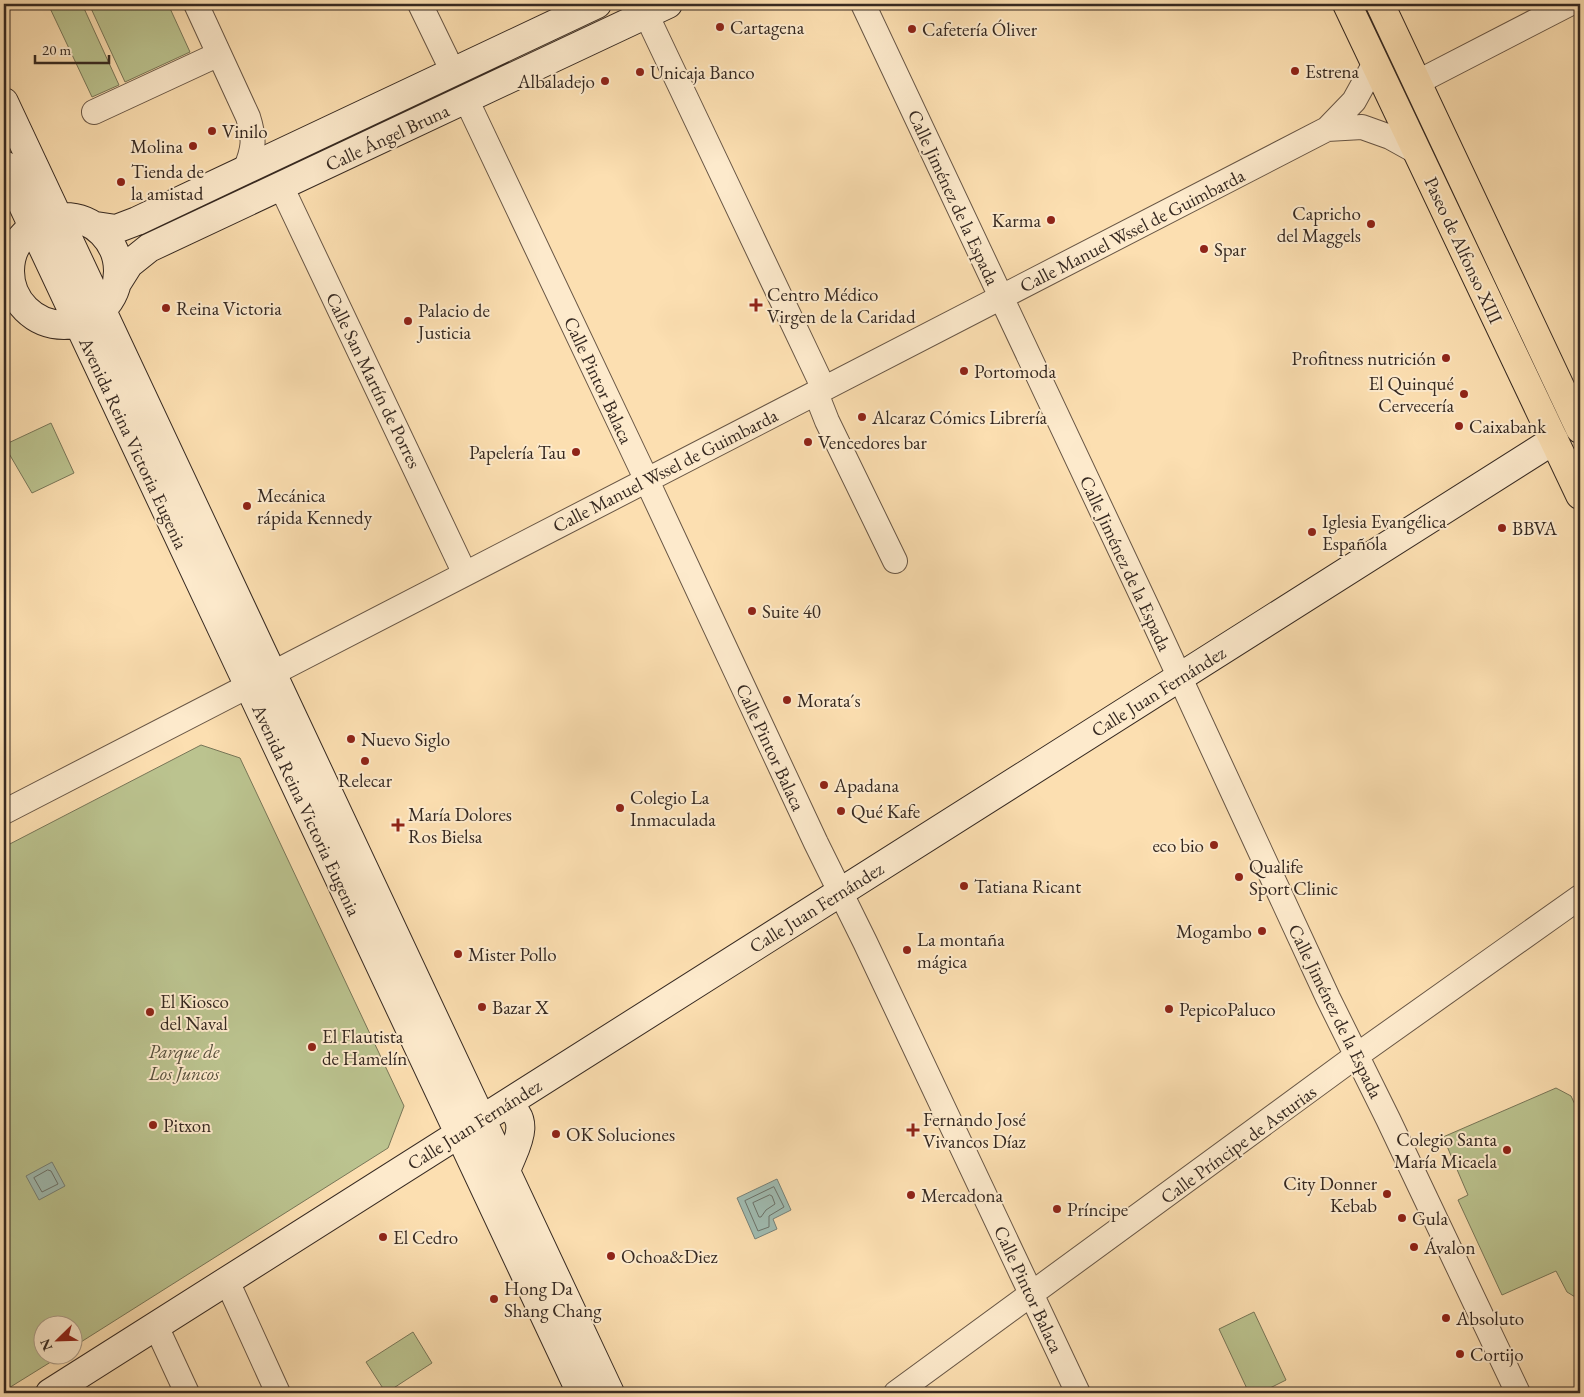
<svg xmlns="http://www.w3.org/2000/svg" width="1584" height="1397" font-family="'EB Garamond',serif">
	<rect width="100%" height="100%" fill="#fcdfb1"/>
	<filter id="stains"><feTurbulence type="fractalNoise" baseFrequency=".004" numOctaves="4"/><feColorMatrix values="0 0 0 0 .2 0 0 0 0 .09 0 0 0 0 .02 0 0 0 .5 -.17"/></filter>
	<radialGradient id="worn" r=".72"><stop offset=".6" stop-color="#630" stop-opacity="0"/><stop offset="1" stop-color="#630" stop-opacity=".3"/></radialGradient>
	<!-- green -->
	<path fill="#bbc38f" stroke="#787658" d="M48,4H82L119,85L92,97Z
		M89,4H168L190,52L125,82Z
		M51,423L74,473L32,493L4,445Z
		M201,745L240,758L404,1106L388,1148L73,1347L72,1324H42V1354L62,1355L4,1391V847Z
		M1556,1088L1571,1096L1580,1115V1300L1567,1292L1556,1271L1502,1295L1458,1200L1468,1195L1443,1137Z
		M1254,1312L1286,1380L1260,1393H1249L1219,1329Z
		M413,1332L432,1363L386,1393L366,1362Z"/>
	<!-- water -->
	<path fill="#a0bcb2" stroke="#768178" d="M52,1162L65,1186L39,1200L26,1176Z
		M777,1179L791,1210L773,1219L777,1229L755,1239L737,1198Z"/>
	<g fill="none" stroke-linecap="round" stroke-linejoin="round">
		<!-- shore -->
		<path stroke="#6b726a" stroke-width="1" d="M48,1170L51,1171L58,1184L42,1192L34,1178Z
			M774,1187L784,1207L769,1216V1227L758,1231L745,1201Z
			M770,1195L772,1196L775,1204L766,1210L761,1217H759L753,1203Z"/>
		<!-- minor casing -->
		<g stroke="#685645" stroke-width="26">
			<path id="minor" d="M196,4L248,117C255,139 254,149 245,170
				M420,4L453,72
				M863,4L1149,611L1328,998L1388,1119L1518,1393
				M646,14L824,389
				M1416,83L1569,4
				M466,99L641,468L816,843L865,942L1078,1393
				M94,112L219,54
				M1327,129L1362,127L1390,137L1417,152
				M281,186L465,574
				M816,393L827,421L895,561
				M4,812L1327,129L1354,101L1375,63
				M227,1281L278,1393
				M156,1326L187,1393
				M896,1393L1356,1056L1580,897"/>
		</g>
		<!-- secondary casing -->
		<g stroke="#362921" stroke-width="30">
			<path id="secondary" d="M4,102L610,1393
				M4,165L581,1393
				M10 271a54 54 0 1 1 108 0a54 54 0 1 1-108 0Z
				M96,226L116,229L137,221L597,4
				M117,283L129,264L149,248L668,4
				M505,1105C535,1120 513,1150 506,1171
				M50,1393L1554,440"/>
		</g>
		<!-- primary casing -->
		<g stroke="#362921" stroke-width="30">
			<path id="primary" d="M1347,4L1580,495
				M1380,4L1580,429"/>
		</g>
		<!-- minor -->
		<use href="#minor" stroke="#fdeacc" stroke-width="24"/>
		<!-- secondary -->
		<use href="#secondary" stroke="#fdeacc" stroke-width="28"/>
		<!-- primary -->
		<use href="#primary" stroke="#fcdfb1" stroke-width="28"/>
	</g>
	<!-- markers -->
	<g fill="#8f2418" stroke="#fdeacc" stroke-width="2">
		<circle cx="720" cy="27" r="5"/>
		<circle cx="912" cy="29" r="5"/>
		<circle cx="1295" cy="71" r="5"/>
		<circle cx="640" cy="72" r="5"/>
		<circle cx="605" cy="81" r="5"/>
		<circle cx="212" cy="131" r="5"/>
		<circle cx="193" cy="146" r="5"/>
		<circle cx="121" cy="182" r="5"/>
		<circle cx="1051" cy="220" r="5"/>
		<circle cx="1371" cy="224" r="5"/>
		<circle cx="1204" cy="249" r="5"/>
		<path d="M753.5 297.5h5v5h5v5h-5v5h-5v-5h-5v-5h5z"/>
		<circle cx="166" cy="308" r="5"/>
		<circle cx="408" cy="321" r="5"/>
		<circle cx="1446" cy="358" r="5"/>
		<circle cx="964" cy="371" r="5"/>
		<circle cx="1464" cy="394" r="5"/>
		<circle cx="862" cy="417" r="5"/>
		<circle cx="1459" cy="426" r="5"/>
		<circle cx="808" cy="442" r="5"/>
		<circle cx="576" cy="452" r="5"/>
		<circle cx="247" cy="506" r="5"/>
		<circle cx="1502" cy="528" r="5"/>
		<circle cx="1312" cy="532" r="5"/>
		<circle cx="752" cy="611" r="5"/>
		<circle cx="787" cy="700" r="5"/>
		<circle cx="351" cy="739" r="5"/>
		<circle cx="365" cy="761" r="5"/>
		<circle cx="824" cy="785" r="5"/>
		<circle cx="620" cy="808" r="5"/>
		<circle cx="841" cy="811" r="5"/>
		<path d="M395.5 817.5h5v5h5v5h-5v5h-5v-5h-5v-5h5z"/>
		<circle cx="1214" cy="845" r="5"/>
		<circle cx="1239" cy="877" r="5"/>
		<circle cx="964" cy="886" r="5"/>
		<circle cx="1262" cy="931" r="5"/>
		<circle cx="907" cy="950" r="5"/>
		<circle cx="458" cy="954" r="5"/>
		<circle cx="482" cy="1007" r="5"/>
		<circle cx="1169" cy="1009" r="5"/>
		<circle cx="150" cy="1012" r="5"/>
		<circle cx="312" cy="1047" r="5"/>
		<circle cx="153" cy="1125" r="5"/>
		<path d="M910.5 1122.5h5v5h5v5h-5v5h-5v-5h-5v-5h5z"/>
		<circle cx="556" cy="1134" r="5"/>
		<circle cx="1507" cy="1150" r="5"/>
		<circle cx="1387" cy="1194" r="5"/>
		<circle cx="911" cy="1195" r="5"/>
		<circle cx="1057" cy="1209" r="5"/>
		<circle cx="1402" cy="1218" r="5"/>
		<circle cx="383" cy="1237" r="5"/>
		<circle cx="1414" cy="1247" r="5"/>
		<circle cx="611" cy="1256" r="5"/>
		<circle cx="494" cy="1299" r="5"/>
		<circle cx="1446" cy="1318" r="5"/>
		<circle cx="1460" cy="1354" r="5"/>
	</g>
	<g text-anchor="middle" stroke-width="4" stroke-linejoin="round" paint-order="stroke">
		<!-- poi labels -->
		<g font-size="19" fill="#362921" stroke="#fdeacc" text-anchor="start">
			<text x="730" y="34">Cartagena</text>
			<text x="922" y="36">Cafetería Óliver</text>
			<text x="1305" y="78">Estrena</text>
			<text x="650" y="79">Unicaja Banco</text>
			<text x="595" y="88" text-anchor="end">Albaladejo</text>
			<text x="222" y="138">Vinilo</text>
			<text x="183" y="153" text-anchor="end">Molina</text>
			<text x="131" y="178">Tienda de<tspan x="131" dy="22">la amistad</tspan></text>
			<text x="1361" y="220" text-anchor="end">Capricho<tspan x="1361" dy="22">del Maggels</tspan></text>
			<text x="1041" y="227" text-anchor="end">Karma</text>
			<text x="1214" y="256">Spar</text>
			<text x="767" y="301">Centro Médico<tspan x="767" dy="22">Virgen de la Caridad</tspan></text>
			<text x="176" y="315">Reina Victoria</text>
			<text x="418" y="317">Palacio de<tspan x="418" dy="22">Justicia</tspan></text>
			<text x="1436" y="365" text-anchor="end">Profitness nutrición</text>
			<text x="974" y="378">Portomoda</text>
			<text x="1454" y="390" text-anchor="end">El Quinqué<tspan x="1454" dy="22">Cervecería</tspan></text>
			<text x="872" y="424">Alcaraz Cómics Librería</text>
			<text x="1469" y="433">Caixabank</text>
			<text x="818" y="449">Vencedores bar</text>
			<text x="566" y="459" text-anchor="end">Papelería Tau</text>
			<text x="257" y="502">Mecánica<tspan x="257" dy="22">rápida Kennedy</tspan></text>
			<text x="1322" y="528">Iglesia Evangélica<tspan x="1322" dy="22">Española</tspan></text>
			<text x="1512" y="535">BBVA</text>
			<text x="762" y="618">Suite 40</text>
			<text x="797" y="707">Morata´s</text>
			<text x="361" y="746">Nuevo Siglo</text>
			<text x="365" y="787" text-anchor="middle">Relecar</text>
			<text x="834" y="792">Apadana</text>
			<text x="630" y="804">Colegio La<tspan x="630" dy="22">Inmaculada</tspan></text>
			<text x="851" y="818">Qué Kafe</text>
			<text x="408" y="821">María Dolores<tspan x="408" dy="22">Ros Bielsa</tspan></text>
			<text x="1204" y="852" text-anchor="end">eco bio</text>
			<text x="1249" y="873">Qualife<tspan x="1249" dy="22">Sport Clinic</tspan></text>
			<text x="974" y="893">Tatiana Ricant</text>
			<text x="1252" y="938" text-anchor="end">Mogambo</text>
			<text x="917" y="946">La montaña<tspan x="917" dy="22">mágica</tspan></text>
			<text x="468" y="961">Mister Pollo</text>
			<text x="160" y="1008">El Kiosco<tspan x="160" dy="22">del Naval</tspan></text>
			<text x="492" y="1014">Bazar X</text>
			<text x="1179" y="1016">PepicoPaluco</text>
			<text x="322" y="1043">El Flautista<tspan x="322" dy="22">de Hamelín</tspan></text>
			<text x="923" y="1126">Fernando José<tspan x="923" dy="22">Vivancos Díaz</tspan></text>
			<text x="163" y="1132">Pitxon</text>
			<text x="566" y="1141">OK Soluciones</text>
			<text x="1497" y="1146" text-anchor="end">Colegio Santa<tspan x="1497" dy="22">María Micaela</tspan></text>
			<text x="1377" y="1190" text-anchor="end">City Donner<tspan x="1377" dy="22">Kebab</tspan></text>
			<text x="921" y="1202">Mercadona</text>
			<text x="1067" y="1216">Príncipe</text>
			<text x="1412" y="1225">Gula</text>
			<text x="393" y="1244">El Cedro</text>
			<text x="1424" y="1254">Ávalon</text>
			<text x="621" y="1263">Ochoa&amp;Diez</text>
			<text x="504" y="1295">Hong Da<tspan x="504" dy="22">Shang Chang</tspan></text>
			<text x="1456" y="1325">Absoluto</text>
			<text x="1470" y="1361">Cortijo</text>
		</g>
		<!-- street labels -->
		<g font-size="19" fill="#362921" stroke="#fdeacc">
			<text transform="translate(387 137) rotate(-25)" y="7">Calle Ángel Bruna</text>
			<text transform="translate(954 197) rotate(65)" y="7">Calle Jiménez de la Espada</text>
			<text transform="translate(1132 230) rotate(-27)" y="7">Calle Manuel Wssel de Guimbarda</text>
			<text transform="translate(1464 250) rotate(65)" y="7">Paseo de Alfonso XIII</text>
			<text transform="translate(374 380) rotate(64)" y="7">Calle San Martín de Porres</text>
			<text transform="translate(599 380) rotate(65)" y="7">Calle Pintor Balaca</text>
			<text transform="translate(134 443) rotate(65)" y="7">Avenida Reina Victoria Eugenia</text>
			<text transform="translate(665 470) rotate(-27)" y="7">Calle Manuel Wssel de Guimbarda</text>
			<text transform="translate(1126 563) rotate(65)" y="7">Calle Jiménez de la Espada</text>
			<text transform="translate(1158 691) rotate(-32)" y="7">Calle Juan Fernández</text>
			<text transform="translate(771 747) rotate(65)" y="7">Calle Pintor Balaca</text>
			<text transform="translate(307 810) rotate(65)" y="7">Avenida Reina Victoria Eugenia</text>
			<text transform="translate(816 907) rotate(-32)" y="7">Calle Juan Fernández</text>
			<text transform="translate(1336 1011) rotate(64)" y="7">Calle Jiménez de la Espada</text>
			<text transform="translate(474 1124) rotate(-32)" y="7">Calle Juan Fernández</text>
			<text transform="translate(1238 1144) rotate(-36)" y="7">Calle Príncipe de Asturias</text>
			<text transform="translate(1029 1289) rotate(65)" y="7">Calle Pintor Balaca</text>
		</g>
		<!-- park labels -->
		<g font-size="19" font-style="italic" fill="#57503c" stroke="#fdeacc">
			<text x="184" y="1058">Parque de<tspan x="184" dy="22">Los Juncos</tspan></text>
		</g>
	</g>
	<!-- margin -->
	<rect width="1584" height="1397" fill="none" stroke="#fcdfb1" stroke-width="20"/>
	<rect x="5" y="5" width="1574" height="1387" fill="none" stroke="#362921" stroke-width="2.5"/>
	<rect x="10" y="10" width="1564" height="1377" fill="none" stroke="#362921"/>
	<!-- north arrow -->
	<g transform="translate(58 1340) rotate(247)"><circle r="24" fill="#fdeacc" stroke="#ad9d88"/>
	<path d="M0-4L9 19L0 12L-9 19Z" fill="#8f2418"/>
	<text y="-8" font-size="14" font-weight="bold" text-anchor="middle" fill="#362921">N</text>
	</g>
	<!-- scale -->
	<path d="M35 55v8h74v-8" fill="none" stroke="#362921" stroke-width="2.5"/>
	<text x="42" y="55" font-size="15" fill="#362921" stroke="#fdeacc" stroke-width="4" paint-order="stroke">20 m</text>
	<rect width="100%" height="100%" filter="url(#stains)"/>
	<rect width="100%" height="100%" fill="url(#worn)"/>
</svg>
